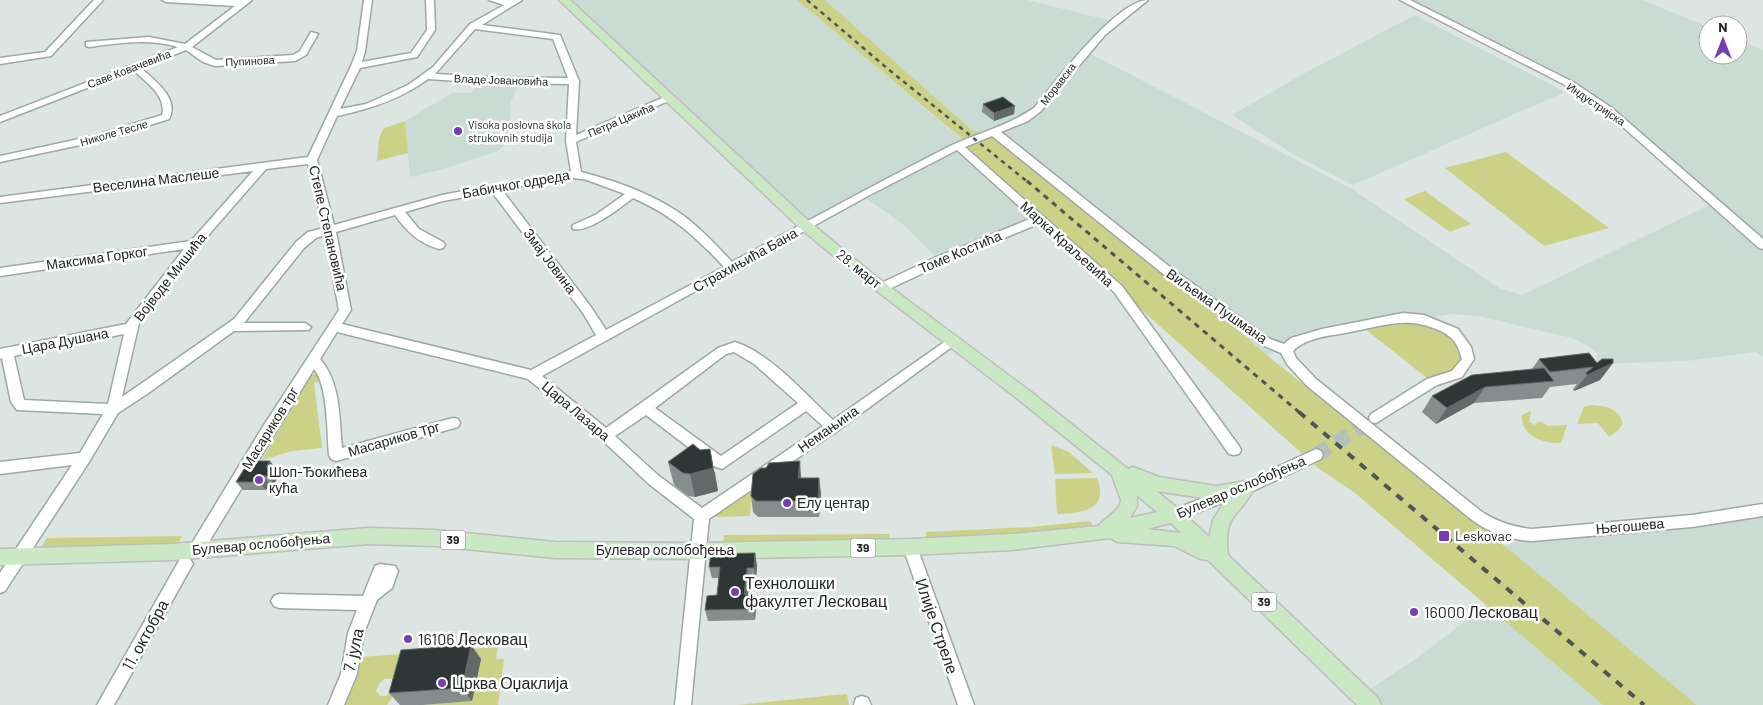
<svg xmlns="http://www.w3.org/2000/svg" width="1763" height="705" font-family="Barlow,sans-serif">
	<rect width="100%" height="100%" fill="#dce5e1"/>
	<!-- built -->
	<path fill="#cadbd3" d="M564,0H797L967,144L1040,219L938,259L905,226L862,195L806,226Z
		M825,0H1027L1116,22L1085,51L1352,189L1499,288L1522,295L1714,203L1624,121L1570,84L1404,0H1642L1708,27V55H1738V40L1763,50V357L1756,352L1686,361L1597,364V353L1590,347L1572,338L1478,316L1450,314L1424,319H1393L1289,345L1267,355L1171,274L994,132L973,131Z
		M1415,15L1565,92L1353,185L1293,154L1232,115L1303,74Z
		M480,80L521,81L511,101L509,141L498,151L440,170L410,177L405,121L452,93H471Z
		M1763,510V705H1697L1505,546L1532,535Z
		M1488,604L1603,705H1371L1361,695L1414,660Z"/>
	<!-- green -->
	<path fill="#cbd288" d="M797,0H825L973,131L994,132L1171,274L1267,355L1505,546L1697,705H1603L1355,493L1318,468L960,147L967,143Z
		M405,121L408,153L377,161L379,138L384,128Z
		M1506,152L1609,228L1544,246L1445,168Z
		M1425,191L1471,224L1450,232L1404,199Z
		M1411,317L1460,339L1463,368L1432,382L1360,325Z
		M314,374L318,375L321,381L314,383L322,448L292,451L262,460L309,377Z
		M1590,405C1603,405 1620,408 1623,424L1616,432L1609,437L1598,423L1577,424L1584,407Z
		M1531,411L1529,422L1535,425L1539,421L1549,426L1567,425L1561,443C1544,444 1520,436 1522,415Z
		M1051,445L1069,452L1093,473L1055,474Z
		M1097,478C1110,511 1081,513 1057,514L1055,479Z
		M752,487L750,516L715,517L716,510Z
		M1089,521L1092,523V529L926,541V532L1031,527Z
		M889,534V542L723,543L724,535Z
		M182,536L176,547L38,552L47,538Z
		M498,647L496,659H504L498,705H422L472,701L480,659L399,678L384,679L379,684L376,691L380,696H386L392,691L395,693L387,705H344L361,657Z
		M847,694L849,705H737L835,695Z"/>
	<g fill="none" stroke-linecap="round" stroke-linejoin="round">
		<!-- minor-tunnel -->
		<path stroke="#b7bfbb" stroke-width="15" stroke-dasharray="15 8" stroke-linecap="butt" d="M1316,455L1373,420"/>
		<!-- minor casing -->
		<g stroke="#9ea7a3" stroke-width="3">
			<path id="minor" d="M94,0H103L51,56L0,64V58L45,52Z
				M162,0H252L192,47L216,60L293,55L300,51L311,32L318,34L306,55L295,61L215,66L203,62L186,50L141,68C154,80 180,98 169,119L99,141L0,162V156L93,136L162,115C167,96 146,82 133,70L0,122V116L178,47C149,38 119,43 89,47L86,46V42L149,37L185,44L235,6L166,2Z
				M364,0H372L365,51L362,62L411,53L427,30L426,0H434L435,30L417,57L360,68L340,109L366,104L408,85L433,67L470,24L504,5L489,0H522L482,25L560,35L579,81L576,135L667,96H673L675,98L576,142L581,172C617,181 658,196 688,219C704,232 718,247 732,262C804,223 875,184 948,147C977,133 1009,126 1035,107C1055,82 1117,0 1148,0L1105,35L1041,111L1028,121L1001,132L1175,271L1270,339L1284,344L1291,338L1322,329L1403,313L1424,315L1458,329L1471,347L1474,359L1462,377L1437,385L1376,423L1371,422L1369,418L1371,414L1427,379L1452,371L1462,359C1457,341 1452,336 1436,329C1406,316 1381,326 1350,332C1331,336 1306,337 1293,351L1296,358L1316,379L1482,512C1498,522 1513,527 1532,529L1692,515L1763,504V516L1692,527L1532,541C1510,540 1490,533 1472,520L1306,385L1287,364L1281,353L1262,345L1167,277L992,136L965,147L1122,286L1239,446L1241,450L1239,454L1234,455L1229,454L1114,292L1038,224L940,265L885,291H877L875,288L877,285L932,259L1032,218L957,150L866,197L542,376L606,428L718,348L735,342C770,353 806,395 833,420L950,338H958L960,341L837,431L709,519L691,705H675L694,519L649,484L601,439L528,379L337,332L320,359C341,383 339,418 342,448L453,418L458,419L460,423L458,427L336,461L331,459L329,455C327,432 328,386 314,369L201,555L196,556L191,555L189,550L191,545L262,428L339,310L325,235L316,238L304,248L244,323H305L311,327L309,330L234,331L147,394L118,413L89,462L5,591L0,593V573L72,465L0,474V462L80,453L103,414L17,410L11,402L2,358L0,359V349L126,324L184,249L0,276V268L191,241L253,171L0,203V197L308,157L351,66L357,51ZM475,29L553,39L568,78L488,77L435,74ZM428,79L488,83L569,84L566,141L571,171L442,195L334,225L317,160L337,116C370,109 401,99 428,79ZM308,164L324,228L308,232L296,242L234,319L122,397L139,323L198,247L266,169ZM568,177L587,180L625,194L597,214L573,225L572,227L573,229C589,233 621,207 633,198C672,215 695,236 724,267L606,330L591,307L502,190ZM492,192L583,313L596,335L531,370L342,324L351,310L336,232L395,215C406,231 420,244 439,249L443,248L445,245L443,242L419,229L405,212L443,201ZM124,334L108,404L24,400L14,356ZM734,352L754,364L798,403L721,456L655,408L726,354ZM806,411L823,426L702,508L659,476L615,436L646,415L713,466L722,469Z
				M1400,0H1410L1573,82L1612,108L1763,239V249L1759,248L1606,112L1567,86Z
				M1316,449L1321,451L1323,455L1321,459L1251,492L1174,521L1169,519L1167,515L1169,511L1241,484Z
				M910,541L915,542L917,547L974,705H958L903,547L905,542Z
				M185,557L190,559L193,564L190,569L114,705H97L180,559Z
				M380,564L395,566L398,571L392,588L377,600L364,633L357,674L344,705H328L341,674L348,633L357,610L279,608L274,606L271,601L274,596L279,594L363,596L375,566Z
				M862,696L868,698L871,705H854L856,698Z"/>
		</g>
		<!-- major casing -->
		<g stroke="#bdbebe" stroke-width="3">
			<path id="major" d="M559,0H570L811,223L874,275L1031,392L1128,469L1133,467L1159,477L1216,486L1246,481L1252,483L1254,488C1239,519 1223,512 1228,555L1378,698L1381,705H1357L1208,560L1200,559L1174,546L1117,542L1110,538L1012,550L910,555L698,559L555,558L435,546L368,544L172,560L0,565V549L172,544L368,528L435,530L555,542L698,543L910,539L1012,534L1098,526L1114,512L1120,505L1121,500L1112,475L1019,400L864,281L801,229ZM1156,491L1216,500L1227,498L1213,520L1209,537L1180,510ZM1137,495L1157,512L1130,518L1137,506ZM1171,523L1181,533L1147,529Z"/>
		</g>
		<!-- minor -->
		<use href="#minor" fill="#fff" fill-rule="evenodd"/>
		<!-- major -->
		<use href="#major" fill="#c9e8c3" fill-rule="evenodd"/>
		<!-- rail-far2 -->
		<path stroke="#505553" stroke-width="2.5" stroke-dasharray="4.5 4.5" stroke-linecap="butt" d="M807,0L888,69L1029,183"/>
		<!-- rail-far1 -->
		<path stroke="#505553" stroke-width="3" stroke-dasharray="5.5 5.5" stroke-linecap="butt" d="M1027,181L1300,413"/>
		<!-- rail -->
		<path stroke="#505553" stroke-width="4" stroke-dasharray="8 8" stroke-linecap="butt" d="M1299,412L1644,705"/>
	</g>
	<!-- wall -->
	<path fill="#858e8c" d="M983,104L1014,114L994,121L982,112Z
		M1539,359L1597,363H1613L1600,380L1574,391L1573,389L1577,384L1550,387L1542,398L1474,403L1436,424L1422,412L1432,396L1532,369Z
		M668,462L715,472L718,491L695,497L688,496L674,485Z
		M766,468L801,478L821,493L819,517H758L753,512L751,496Z
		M276,469L275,471L279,475L274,484H269L266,490H243L236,482Z
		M757,565L756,579H749L748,595L756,606L755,620L708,621L705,610L717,595L719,578H712L709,567Z
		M471,645L481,659L472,701L423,705H400L389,693Z"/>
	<!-- shaded-wall -->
	<path fill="#626a69" d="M1015,106L1014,114L994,121V113Z
		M1613,363L1600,380L1574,391L1587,375Z
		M1485,387L1474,403L1436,424L1447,408Z
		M710,449L718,491L695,497L690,474Z
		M270,461L276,469L275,471L279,475L274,484L268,476L266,467Z
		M800,461L801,477L800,493L798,478Z
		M263,476L269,484L266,490L259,482Z
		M819,478L821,493L819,517L818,501Z
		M755,553L757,565L756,579L754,568Z
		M747,568L749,579L747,606L744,595Z
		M754,595L756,606L755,620L753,609Z
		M471,645L481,659L472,701L462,688Z"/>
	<!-- building -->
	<path fill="#2e3636" stroke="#626a69" d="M1003,97L1015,106L994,113L983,104Z
		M1589,353L1597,363L1602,359H1613V363L1587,375L1586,373L1593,367L1550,372L1539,359Z
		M1544,368L1554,381L1485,387L1447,408L1432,396L1472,375Z
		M693,444L700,450L710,449L713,468L690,474L683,473L668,462Z
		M249,461H270L266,467H272L268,476H263L259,482H236Z
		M800,461L798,478H819L818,501H756L751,496L753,474L761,468H766L769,463Z
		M755,553L754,568H747L744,595H754L753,609L705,610L707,596L717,595L720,567H709L711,554Z
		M471,645L462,688L389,693L401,650Z"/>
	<!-- markers -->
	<g fill="#773db3" stroke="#fff" stroke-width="2">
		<circle cx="458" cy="131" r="5"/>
		<circle cx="259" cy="480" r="5"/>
		<circle cx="787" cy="503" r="5"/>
		<rect x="1438" y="530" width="12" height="12" rx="2.5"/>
		<circle cx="735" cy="592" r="5"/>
		<circle cx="1414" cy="612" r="5"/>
		<circle cx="408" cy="639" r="5"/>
		<circle cx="442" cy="683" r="5"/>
	</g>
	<g text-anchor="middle" stroke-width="5" stroke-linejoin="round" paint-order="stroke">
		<!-- far-street labels -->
		<g font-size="11" fill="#232725" stroke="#fff">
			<text transform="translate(250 61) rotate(-3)" y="4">Пупинова</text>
			<text transform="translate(129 69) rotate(-21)" y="4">Саве Ковачевића</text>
			<text transform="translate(501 80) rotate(2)" y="4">Владе Јовановића</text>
			<text transform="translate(1058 84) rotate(-52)" y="4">Моравска</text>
			<text transform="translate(1596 104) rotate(34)" y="4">Индустријска</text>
			<text transform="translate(621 120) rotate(-23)" y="4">Петра Цакића</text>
			<text transform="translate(114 133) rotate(-16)" y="4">Николе Тесле</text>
		</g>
		<!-- far-poi labels -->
		<g font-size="11" fill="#232725" stroke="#fff" text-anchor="start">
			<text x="468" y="129">Visoka poslovna škola<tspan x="468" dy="13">strukovnih studija</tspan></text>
		</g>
		<!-- shield labels -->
		<g fill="#fff" stroke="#656866" stroke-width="1">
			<rect x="440.5" y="530.5" width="25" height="19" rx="4"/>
			<rect x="850.5" y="538.5" width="25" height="19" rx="4"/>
			<rect x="1251.5" y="592.5" width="25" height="19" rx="4"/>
		</g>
		<g font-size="12" font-weight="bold" fill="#232725">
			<text x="453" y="544">39</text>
			<text x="863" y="552">39</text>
			<text x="1264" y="606">39</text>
		</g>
		<!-- street labels -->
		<g font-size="14" fill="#232725" stroke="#fff">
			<text transform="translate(156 180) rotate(-7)" y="5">Веселина Маслеше</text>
			<text transform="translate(516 184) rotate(-10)" y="5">Бабичког одреда</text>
			<text transform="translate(328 228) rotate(77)" y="5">Степе Степановића</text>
			<text transform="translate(1067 244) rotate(42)" y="5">Марка Краљевића</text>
			<text transform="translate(960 252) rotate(-23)" y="5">Томе Костића</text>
			<text transform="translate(97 258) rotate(-8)" y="5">Максима Горког</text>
			<text transform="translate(745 260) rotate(-29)" y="5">Страхињића Бана</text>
			<text transform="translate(550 261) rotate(53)" y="5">Змај Јовина</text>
			<text transform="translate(859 269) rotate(39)" y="5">28. март</text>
			<text transform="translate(170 277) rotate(-52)" y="5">Војводе Мишића</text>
			<text transform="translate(1217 306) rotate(35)" y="5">Виљема Пушмана</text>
			<text transform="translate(65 341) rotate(-11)" y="5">Цара Душана</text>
			<text transform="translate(576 411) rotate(40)" y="5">Цара Лазара</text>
			<text transform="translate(270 428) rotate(-58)" y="5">Масариков трг</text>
			<text transform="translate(828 429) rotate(-35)" y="5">Немањина</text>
			<text transform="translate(394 439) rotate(-16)" y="5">Масариков Трг</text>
			<text transform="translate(1241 487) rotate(-23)" y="5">Булевар ослобођења</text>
			<text transform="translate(1630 526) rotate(-5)" y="5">Његошева</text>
			<text transform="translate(261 544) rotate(-5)" y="5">Булевар ослобођења</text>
			<text x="665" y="555">Булевар ослобођења</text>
		</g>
		<!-- poi labels -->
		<g font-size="14" fill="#232725" stroke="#fff" text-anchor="start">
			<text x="269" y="477">Шоп-Ђокићева<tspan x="269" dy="16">кућа</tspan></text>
			<text x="797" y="508">Елу центар</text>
			<text x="1455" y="541">Leskovac</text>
		</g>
		<!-- near-poi labels -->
		<g font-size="16" fill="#232725" stroke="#fff" text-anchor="start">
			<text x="745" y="589">Технолошки<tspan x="745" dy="18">факултет Лесковац</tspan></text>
			<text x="1424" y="618">16000 Лесковац</text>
			<text x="418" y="645">16106 Лесковац</text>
			<text x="452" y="689">Црква Оџаклија</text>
		</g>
		<!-- near-street labels -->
		<g font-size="16" fill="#232725" stroke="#fff">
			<text transform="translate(937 626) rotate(71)" y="6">Илије Стреле</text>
			<text transform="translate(145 635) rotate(-61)" y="6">11. октобра</text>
			<text transform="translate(353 650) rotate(-77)" y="6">7. јула</text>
		</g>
	</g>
	<!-- north arrow -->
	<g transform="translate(1723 40)"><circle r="24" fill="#ffffff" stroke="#a7a9a8"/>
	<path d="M0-4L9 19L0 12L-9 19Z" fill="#773db3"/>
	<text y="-8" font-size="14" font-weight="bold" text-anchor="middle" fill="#232725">N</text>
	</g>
</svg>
